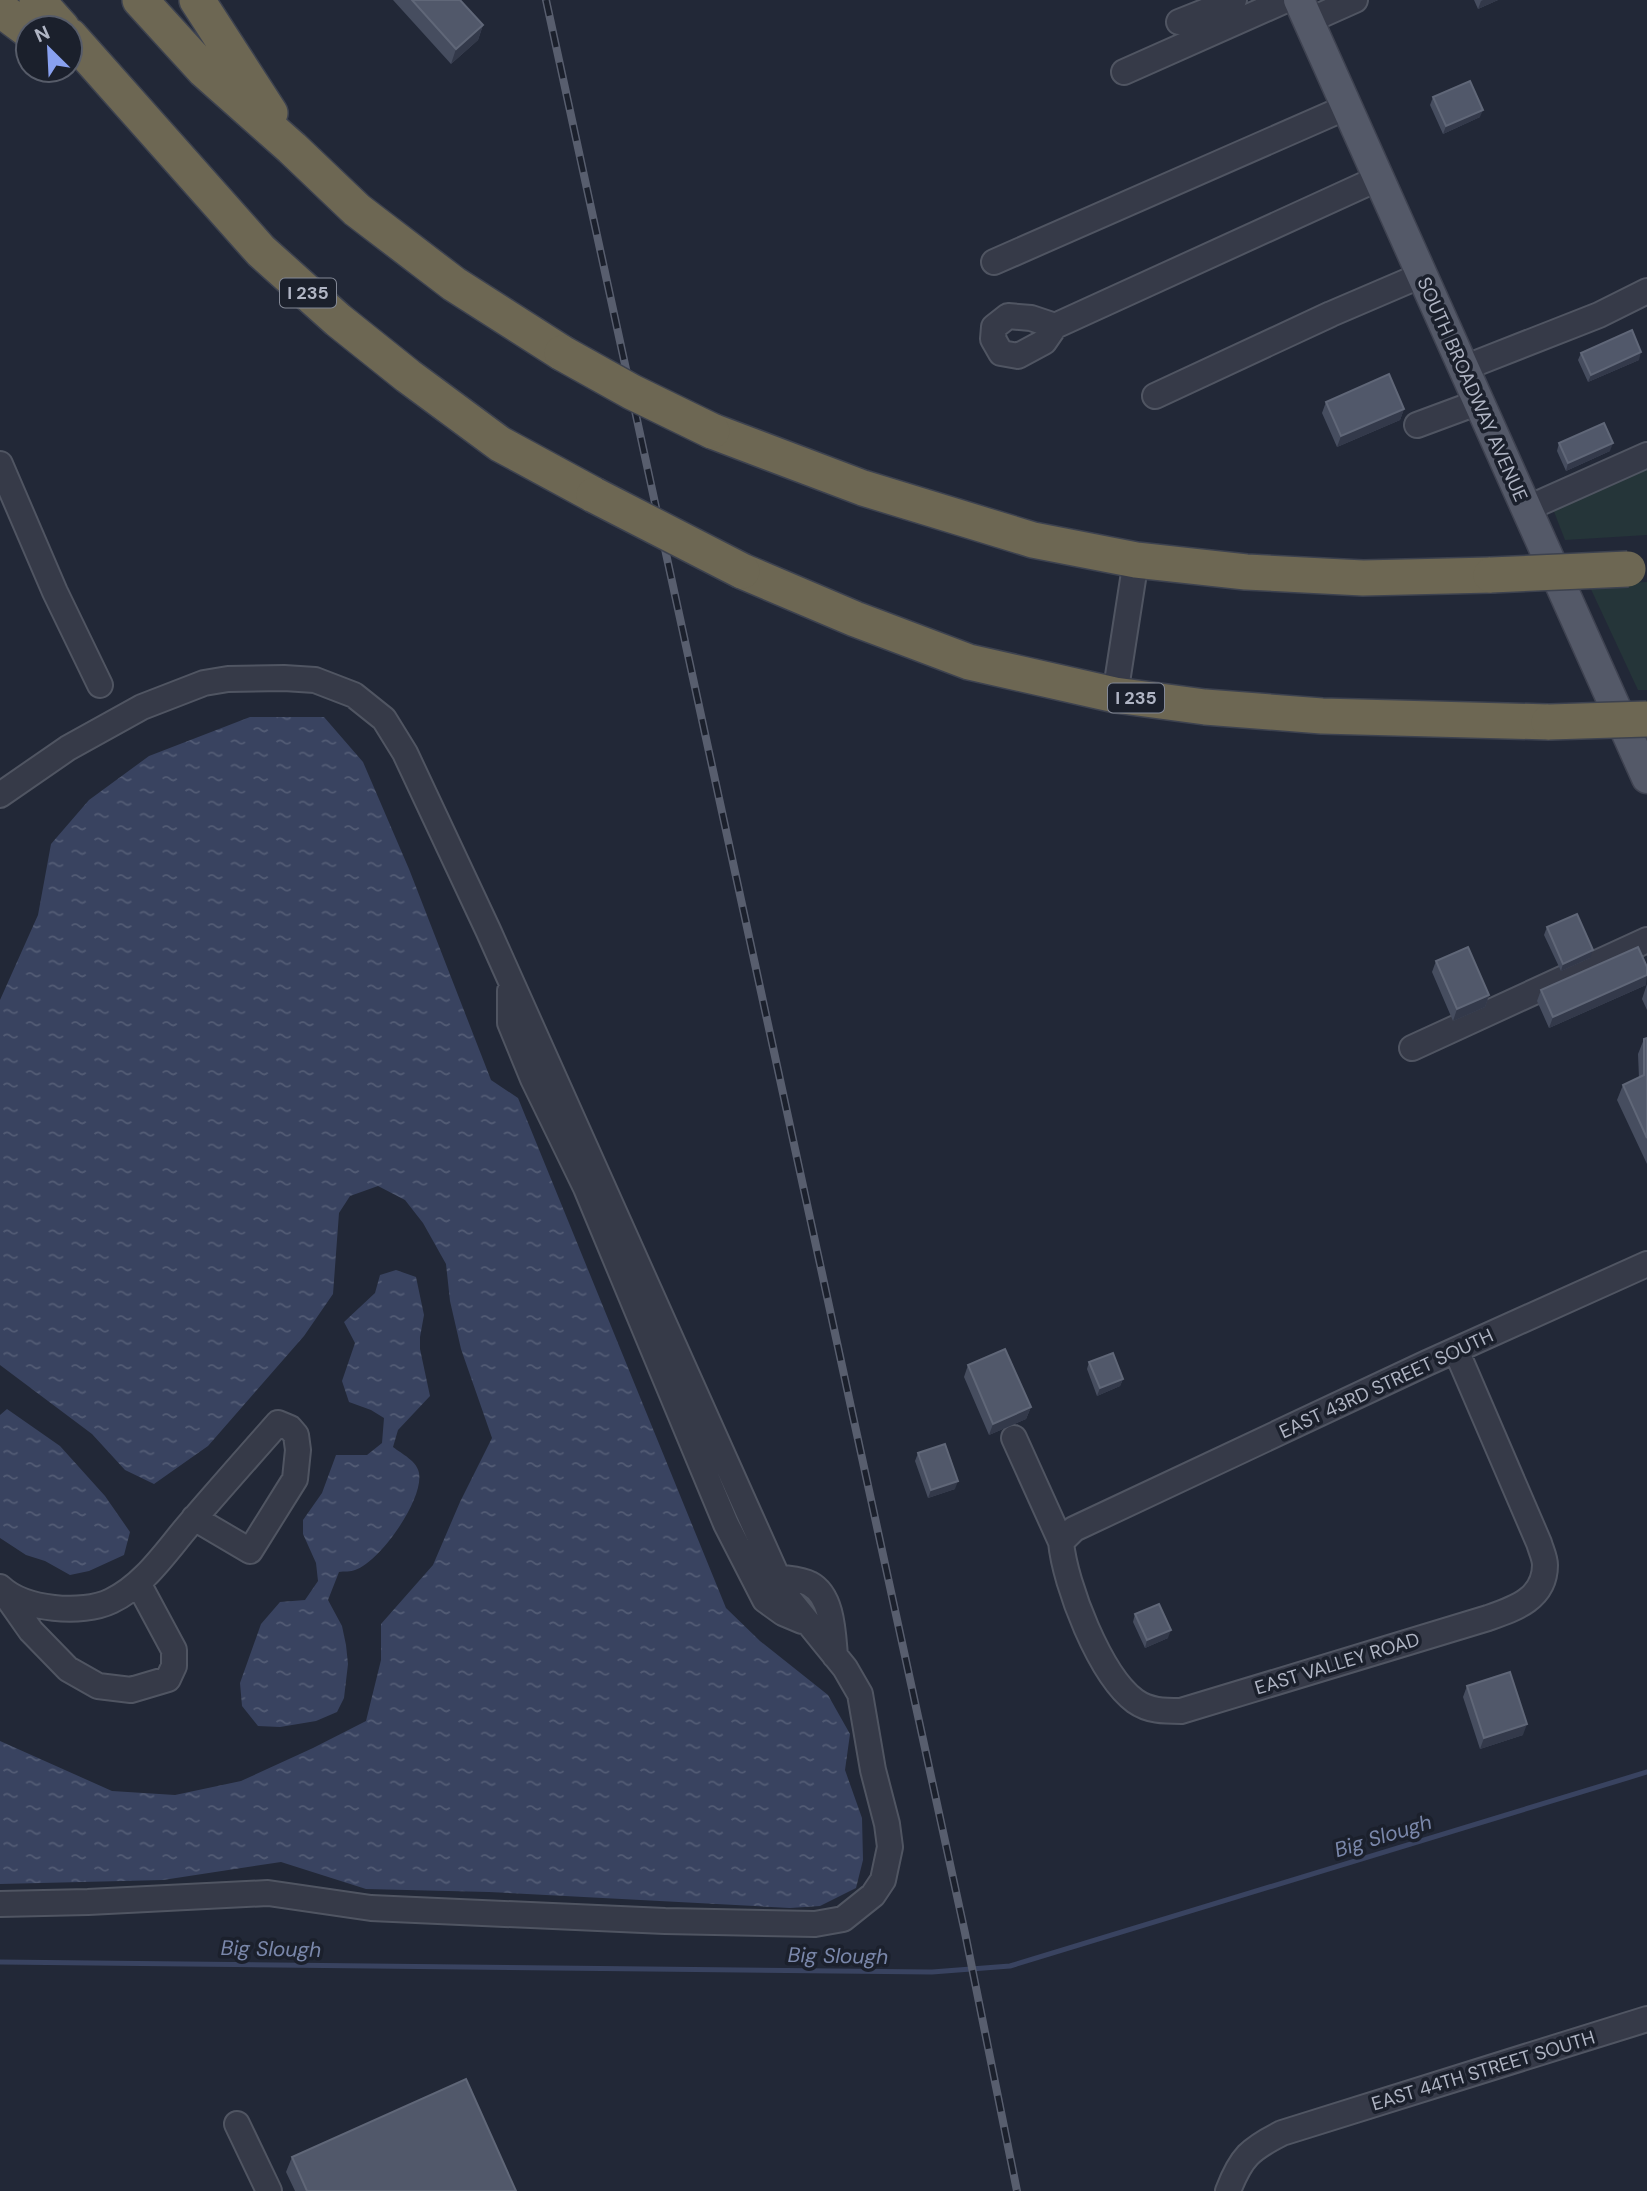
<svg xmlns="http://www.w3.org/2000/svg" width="1647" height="2191" font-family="'DM Sans',sans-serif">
	<defs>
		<pattern id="water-ripples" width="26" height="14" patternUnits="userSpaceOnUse" patternTransform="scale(1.75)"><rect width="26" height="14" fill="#394360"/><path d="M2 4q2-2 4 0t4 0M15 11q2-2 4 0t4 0" fill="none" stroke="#535c75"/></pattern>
	</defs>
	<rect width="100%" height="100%" fill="#222837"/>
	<!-- grass -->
	<path fill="#253539" d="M1647,468V535L1565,540L1553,509Z
		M1647,582V690H1638L1589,585Z"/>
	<!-- water -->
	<path fill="url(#water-ripples)" d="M250,717H324L363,762L409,869L491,1080L518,1098L726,1608L760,1641L828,1695L850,1734L845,1770L862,1818L863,1860L856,1888L820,1906L790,1908L489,1892L366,1889L281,1862L163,1880L0,1884V1741L112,1791L175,1795L241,1781L313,1748L366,1721L381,1660V1624L433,1565L460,1502L492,1438L461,1349L450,1301L446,1264L423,1223L405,1200L378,1186L350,1196L339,1213L333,1294L304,1336L208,1446L154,1484L125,1470L92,1434L0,1365V1000L38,915L51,844L89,800L149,756Z
		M396,1270L416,1277L424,1315L420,1337V1349L430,1396L398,1430L393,1447C402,1454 417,1461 419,1473C424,1499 380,1562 355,1570C351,1572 344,1571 339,1572L328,1600L342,1626L346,1645L348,1664L344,1698L337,1712L316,1721L280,1727L258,1726L242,1706L240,1683L261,1624L280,1602L305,1600L318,1581L316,1563L303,1534V1520L322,1493L336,1455H367L382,1443L384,1418L371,1410L349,1402L342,1381L355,1343L344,1322L375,1293L380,1275Z
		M7,1409L60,1446L105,1496L130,1532L124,1555L89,1571L70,1575L45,1561L26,1555L0,1538V1415Z"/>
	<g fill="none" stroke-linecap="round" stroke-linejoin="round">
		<!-- stream -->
		<path stroke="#394360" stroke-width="5" d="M0,1962L932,1972L1010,1966L1647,1772"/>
		<!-- minor casing -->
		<g stroke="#505562" stroke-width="28">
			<path id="minor" d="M1308,21L1355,0
				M1179,22L1234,0
				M1124,72L1286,0
				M994,262L1347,107
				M1055,326L1031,318L1008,316L994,327L993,339L1001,353L1018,356L1044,342L1055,326L1379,178
				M1464,368L1599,315L1647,291
				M1155,396L1331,314L1422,275
				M1417,425L1479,402
				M0,464L55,592L100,685
				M1526,509L1647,455
				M1115,695L1136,560
				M0,795L68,748L142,707L204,683L228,679L284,678L315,680L354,695L384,719L405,753L488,930L785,1594L845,1668L860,1694L873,1770L887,1824L890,1847L883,1880L873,1895L843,1919L815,1924L665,1921L371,1908L268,1893L88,1902L0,1904
				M510,991V1023L533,1079L586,1188L726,1524L765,1600L783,1613L802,1621
				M1412,1048L1647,940
				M1456,1350L1539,1543C1541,1550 1545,1558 1545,1565C1545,1599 1514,1609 1488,1618L1181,1711C1164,1711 1149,1711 1135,1701C1100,1675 1065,1585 1061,1542L1074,1529L1427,1363L1647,1264
				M1014,1438L1061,1542
				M777,1577C788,1579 801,1579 810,1584C833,1596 833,1635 835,1656
				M0,1587C24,1610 82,1615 111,1601C143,1586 165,1553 187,1527C217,1492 248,1457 278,1423L290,1428L296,1435L298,1450L295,1479L250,1551L194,1518
				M5,1594L31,1631L68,1669L98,1686L131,1690L168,1679L174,1666V1650L138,1583
				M237,2124L269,2191
				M1228,2191C1241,2157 1250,2149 1282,2133L1647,2019"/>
		</g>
		<!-- major casing -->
		<g stroke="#3f4351" stroke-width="33">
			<path id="major" d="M1299,0L1647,778"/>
		</g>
		<!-- highway casing -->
		<g stroke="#3d424f" stroke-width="38">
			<path id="highway" d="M37,0L62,28
				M140,0L204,70L292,148L357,210L454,284L562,353
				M197,0L270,113
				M0,9L28,30
				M70,36L261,251L338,320L408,376L500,444L594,495
				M712,431L863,488L1033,540L1136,560L1246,572L1363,578L1491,575
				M742,571L855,619L969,662L1115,695L1205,707L1322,716L1549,722"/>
		</g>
		<!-- minor -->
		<use href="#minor" stroke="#363a48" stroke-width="24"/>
		<!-- major -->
		<use href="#major" stroke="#545968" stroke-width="30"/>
		<!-- highway -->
		<use href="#highway" stroke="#6d6753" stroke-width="35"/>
		<!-- rail casing -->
		<g stroke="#585e6e" stroke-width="8">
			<path id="rail" d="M546,0L965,1933L1017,2191"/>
		</g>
		<!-- rail -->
		<use href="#rail" stroke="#1b202c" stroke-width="5" stroke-dasharray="16" stroke-linecap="butt"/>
		<!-- highway-bridge casing -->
		<g stroke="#3d424f" stroke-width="38" stroke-linecap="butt">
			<path id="highway-bridge" d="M562,353L632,392L712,431
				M594,495L742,571
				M1491,575L1628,569
				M1549,722L1647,719"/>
		</g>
		<!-- highway-bridge -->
		<use href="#highway-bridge" stroke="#6d6753" stroke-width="35"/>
	</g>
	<!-- wall -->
	<path fill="#464d5f" d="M393,0H460L483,25L478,40L451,64Z
		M1474,0H1498L1478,9Z
		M1433,97L1480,117L1443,134L1430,105Z
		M1581,353L1639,360L1588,382L1578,360Z
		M1326,402L1404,409L1400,420L1337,447L1322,413Z
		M1559,443L1610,451L1566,471L1557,451Z
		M1547,927L1590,958L1561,971L1544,935Z
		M1436,961L1489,995L1485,1007L1453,1021L1432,972Z
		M1647,984V1010L1642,999Z
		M1646,985L1549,1028L1537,1001L1541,990Z
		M1647,1038V1164L1617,1100L1623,1085L1639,1078L1638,1054L1644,1039Z
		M1089,1362L1123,1379L1120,1386L1097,1396L1087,1369Z
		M968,1365L1031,1407L1026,1419L989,1435L964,1377Z
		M918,1453L955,1489L928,1498L915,1461Z
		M1135,1614L1168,1638L1145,1648L1133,1622Z
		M1467,1686L1523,1735L1480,1749L1463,1697Z
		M292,2157L516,2191H295L286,2172Z"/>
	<!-- shaded-wall -->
	<path fill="#33394a" d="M1483,0H1498L1478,9L1481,1Z
		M483,25L478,40L451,64L456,49Z
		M1483,110L1480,117L1443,134L1446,126Z
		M1641,352L1639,360L1588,382L1591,375Z
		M1404,409L1400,420L1337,447L1341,436Z
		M1613,443L1610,451L1566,471L1568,463Z
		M1593,950L1590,958L1561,971L1563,964Z
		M1647,975L1646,985L1549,1028L1553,1017Z
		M1489,995L1485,1007L1453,1021L1457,1009Z
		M1123,1379L1120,1386L1097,1396L1100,1388Z
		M1031,1407L1026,1419L989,1435L993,1424Z
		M958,1481L955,1489L928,1498L931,1490Z
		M1171,1630L1168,1638L1145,1648L1147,1640Z
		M1527,1724L1523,1735L1480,1749L1484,1738Z"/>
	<!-- building -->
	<path fill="#51586a" stroke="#606778" stroke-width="2" d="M412,0H460L483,25L456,49Z
		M1470,81L1483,110L1446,126L1433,97Z
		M1632,330L1641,352L1591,375L1581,353Z
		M1389,374L1404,409L1341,436L1326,402Z
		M1604,423L1613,443L1568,463L1559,443Z
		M1577,914L1593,950L1563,964L1547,927Z
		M1468,947L1489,995L1457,1009L1436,961Z
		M1638,947L1647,967V975L1553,1017L1541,990Z
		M1647,1038V1138L1623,1085L1644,1075V1039Z
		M1005,1349L1031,1407L993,1424L968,1365Z
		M1113,1353L1123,1379L1100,1388L1089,1362Z
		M945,1444L958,1481L931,1490L918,1453Z
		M1159,1604L1171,1630L1147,1640L1135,1614Z
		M1510,1672L1527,1724L1484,1738L1467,1686Z
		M466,2079L516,2191H307L292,2157Z"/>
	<g text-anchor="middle" stroke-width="7" stroke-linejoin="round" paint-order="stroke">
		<!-- shield labels -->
		<g fill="#1b202c" stroke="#838896" stroke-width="2">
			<rect x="280" y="278.5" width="56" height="29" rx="5"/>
			<rect x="1108" y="683.5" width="56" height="29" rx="5"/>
		</g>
		<g font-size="18" font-weight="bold" fill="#b0b5c4">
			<text x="308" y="299">I 235</text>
			<text x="1136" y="704">I 235</text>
		</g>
		<!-- street labels -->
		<g font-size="19" fill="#b0b5c4" stroke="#1b202c">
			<text transform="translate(1473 389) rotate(66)" y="7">SOUTH BROADWAY AVENUE</text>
			<text transform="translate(1386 1383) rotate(-25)" y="7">EAST 43RD STREET SOUTH</text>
			<text transform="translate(1337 1663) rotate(-17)" y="7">EAST VALLEY ROAD</text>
			<text transform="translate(1483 2070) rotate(-17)" y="7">EAST 44TH STREET SOUTH</text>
		</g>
		<!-- water labels -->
		<g font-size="21" font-style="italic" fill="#7a87aa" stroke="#1b202c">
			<text transform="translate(1383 1836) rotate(-17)" y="7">Big Slough</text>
			<text transform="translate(271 1949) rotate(1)" y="7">Big Slough</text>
			<text transform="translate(838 1956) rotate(1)" y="7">Big Slough</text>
		</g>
	</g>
	<!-- north arrow -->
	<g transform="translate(49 49) rotate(336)"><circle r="33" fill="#1b202c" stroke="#575c69" stroke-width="2"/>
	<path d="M0-5L12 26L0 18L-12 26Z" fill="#89a1f0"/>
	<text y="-10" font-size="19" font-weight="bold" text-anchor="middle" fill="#b0b5c4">N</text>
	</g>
</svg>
